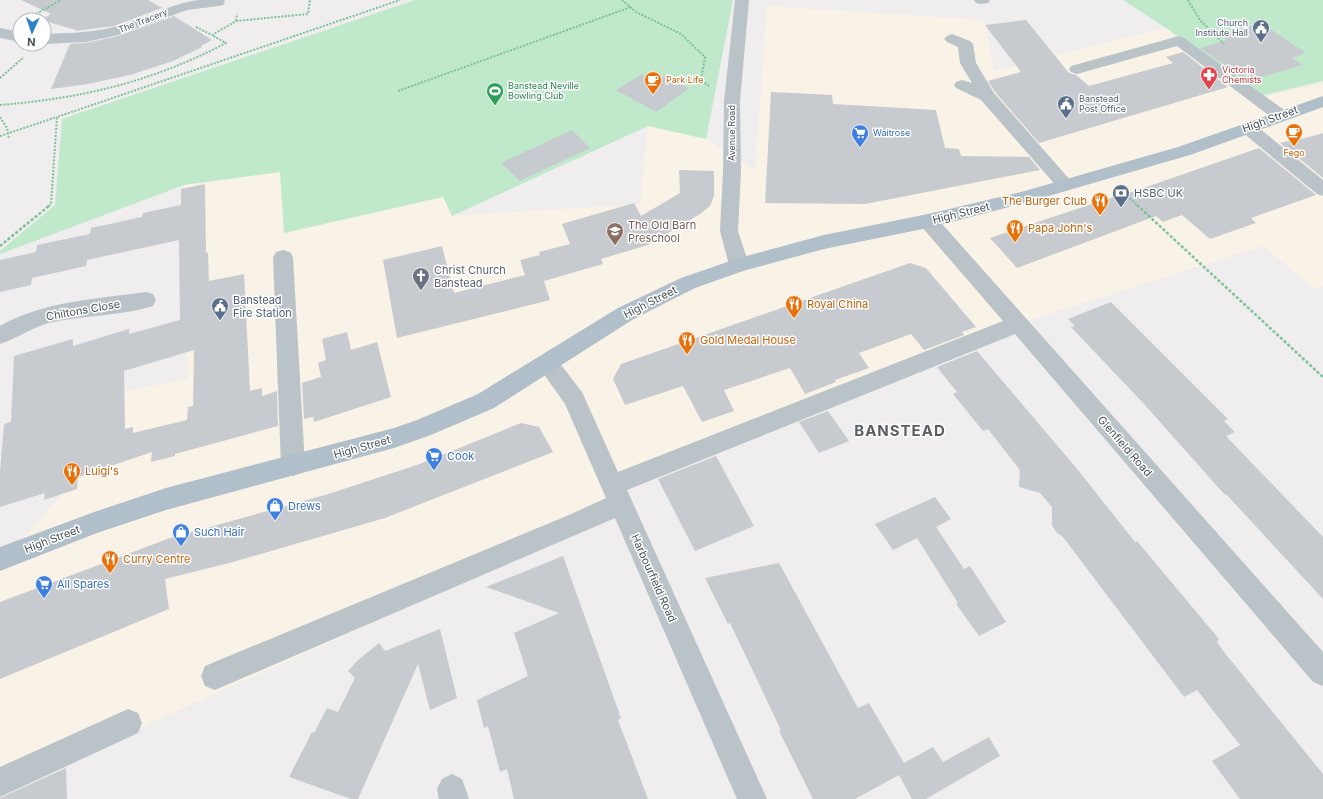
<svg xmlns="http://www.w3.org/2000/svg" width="1323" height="799" font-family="Inter,sans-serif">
	<rect width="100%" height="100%" fill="#efeded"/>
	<!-- commercial -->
	<path fill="#f9f2e7" d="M767,6L985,20L994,71L1166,28L1257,98L1323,83V286L1315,289L1263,246L989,333L638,478L582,528L0,791V563L59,498L64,410L132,390L188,378L184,185L280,172L284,233L443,197L452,216L640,204L648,126L706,139L755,170Z"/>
	<!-- green -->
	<path fill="#c0e8cb" d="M415,0H733L706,139L648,126L452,216L443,197L284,233L280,172L184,185L0,254V251L55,205L62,119Z
		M1123,0H1323V81L1260,96L1166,28Z"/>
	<!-- building -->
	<path fill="#c7cbcf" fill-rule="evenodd" d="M21,0H148L162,8L114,26L75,31L76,30L41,20L51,14Z
		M174,16L212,40L201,46L202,47L173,61L130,75L88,84L51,89L70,44L86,43L118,36Z
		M1026,20L1069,73L1076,75L1089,86L1173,63L1166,57L1183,52L1228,87L1039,143L995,92L988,81L1021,72L985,25Z
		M1261,23L1306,53L1292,58L1303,65L1247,81L1200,48L1227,40L1223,37L1228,35L1226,34Z
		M642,74L656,82L665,75L689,88L656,112L616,90Z
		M771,92L832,95L833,104L936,110L945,148L959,149L961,156L1029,157L1040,170L865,204L765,203Z
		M572,130L590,148L520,181L501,163Z
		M1323,133V178L1280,143L1300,138L1302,139Z
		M1259,148L1316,195L1251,218L1256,223L1210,239L1182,215L1163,222L1156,216L1017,268L990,238L1122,194L1123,195Z
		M679,170L714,171V196L710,206L700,214L648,245L601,259L603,264L544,281L550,300L397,338L383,260L442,246L454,293L525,275L520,260L540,255L539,252L570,244L562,224L634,203L641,216L680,193Z
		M205,184L206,253L208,252L209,281L244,274L250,391L262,388V396L277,391L278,426L175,454V456L151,462L152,452L78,477L77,489L44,500L45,493L0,507V472L4,424L11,422L14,356L73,339V346L129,329V334L180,320L179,240L87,260L86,266L32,278L31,285L0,292V260L36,252L37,245L90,234L91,228L142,217L143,213L181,205V189ZM194,350L193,406L188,407L187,420L133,433V427L125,429L124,371Z
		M910,263L926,268L976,327L962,332L964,335L924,350L911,334L859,353L869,368L835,380L836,382L805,394L790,368L724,390L734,411L702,422L683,386L625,405L613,379L621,364Z
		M1111,302L1228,419L1224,421L1235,432L1226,436L1323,537V599L1226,494L1225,495L1144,404L1071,327L1075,326L1068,319Z
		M347,332L351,350L377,342L391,397L314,422L313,417L304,419L302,383L321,377L318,363L326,360L322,339Z
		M977,351L1078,470L1135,542L1137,541L1219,639L1217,642L1224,652L1323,774V799H1240L1212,761L1240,745L1197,690L1184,697L1063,537L1057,533L1052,526V507L1040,493L1019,487L1020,470L988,429L983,431L953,394L957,392L937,367Z
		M828,411L849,441L819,453L799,422Z
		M521,423L539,427L553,452L385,518L233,562L165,579L169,609L0,679V602L170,538L325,495L417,465Z
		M716,456L754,526L695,551L658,479Z
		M935,497L951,519L936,527L964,569L970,566L1006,622L979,636L956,604L958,603L917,538L893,550L875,524Z
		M563,556L621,718L618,720L648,799H514L507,769L500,772L488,726L484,728L477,700L528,676L514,633L559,613L486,587Z
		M779,563L858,708L869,703L904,763L933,747L943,762L989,737L1000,756L926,799H912L899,775L855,799H813L779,731L781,730L730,623L728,624L705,578Z
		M440,629L457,698L430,710L418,664L358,799H351L289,777L312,732L314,733L327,708L338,712L355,678L348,671L357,661L379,643L385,651Z
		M66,768L67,799H0V798Z"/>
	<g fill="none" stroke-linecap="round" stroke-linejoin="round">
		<!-- path-far1 -->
		<path stroke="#7cc298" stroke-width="2" stroke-dasharray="2 1.5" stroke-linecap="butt" d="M622,0L636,12L681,34L705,57L701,80L709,86
			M1188,0L1200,20L1224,44
			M27,19L61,0
			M236,21L308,14L310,0
			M196,27L212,35L236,21L237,14
			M0,78L24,57
			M398,91L631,7
			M0,105C84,98 151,82 226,43L212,35
			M0,117L7,128L9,139
			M0,136L57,117
			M1122,191L1138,206
			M49,206L51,204L57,117L400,0"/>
		<!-- path -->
		<path stroke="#7cc298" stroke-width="2.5" stroke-dasharray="3 2" stroke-linecap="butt" d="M1137,205L1323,377
			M0,246L50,205"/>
		<!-- minor -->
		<path fill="#bac3c8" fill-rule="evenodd" d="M198,0H224L225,2L223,5L218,6L187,10L118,35L86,42L44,44V34C67,33 91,33 114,27C143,20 168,4 198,0Z
			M735,0H749L740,101L741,171L738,231L749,265L746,270L739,272L732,270L729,265L720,231L723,171L724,101Z
			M974,0H990L988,3L981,4L976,3Z
			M0,28L20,32V42L0,38Z
			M952,34L970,41L973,44L976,63L994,93L1071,181L1074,185L1071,189L1065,191L1059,189L981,100L956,88L954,85L956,82L962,80L972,83L960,63L958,47L947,42L944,39L947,36Z
			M1179,36L1184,38L1287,112L1289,116L1287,120L1281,121L1275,120L1177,46L1077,74L1071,72L1069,69L1071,66Z
			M1248,123L1254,124L1323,180V196L1317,194L1242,132L1240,128L1242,124Z
			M928,214L935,216L1323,652V686L1313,682L1015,334L627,490L767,799H737L615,518L215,690L205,686L201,676L205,666L569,515L606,498L565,404L536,363L539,357L547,354L555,357L582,392L618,472L1003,321L921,226L919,221L921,216Z
			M283,250L290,252L293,257L305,466L301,473L293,476L285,473L281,466L273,257L276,252Z
			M146,292L153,294L156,300L153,306C121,316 86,315 53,322C33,326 19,338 0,344V326C43,301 97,299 146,292Z
			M128,709L138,713L142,723L138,733L0,797V767Z
			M452,774L462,779L469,799H439L437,789L442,779Z"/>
		<!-- major -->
		<path fill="#b0bfc9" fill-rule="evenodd" d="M1323,96V107L1190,155L1021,204L928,228L824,249L743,271L695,288L632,320L494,408L431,435L394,448L166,510L97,533L0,571V547L97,511L166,488L394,428L417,420L478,394L618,308L681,278L739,258L824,235L928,214L1021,192L1178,147Z"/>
	</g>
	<!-- icons -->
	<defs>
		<g id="civic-pin" transform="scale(0.9)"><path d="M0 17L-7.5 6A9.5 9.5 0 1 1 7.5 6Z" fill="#5c6f8a" stroke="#fff"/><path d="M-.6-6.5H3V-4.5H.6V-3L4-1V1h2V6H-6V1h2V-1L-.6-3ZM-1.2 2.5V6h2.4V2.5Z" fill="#fff"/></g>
		<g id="pharmacy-pin" transform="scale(0.9)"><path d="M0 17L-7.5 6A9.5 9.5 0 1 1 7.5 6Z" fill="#e0444e" stroke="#fff"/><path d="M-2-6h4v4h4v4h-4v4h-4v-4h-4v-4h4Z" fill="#fff"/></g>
		<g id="cafe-pin" transform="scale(0.9)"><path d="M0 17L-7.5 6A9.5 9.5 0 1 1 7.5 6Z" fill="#e8710a" stroke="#fff"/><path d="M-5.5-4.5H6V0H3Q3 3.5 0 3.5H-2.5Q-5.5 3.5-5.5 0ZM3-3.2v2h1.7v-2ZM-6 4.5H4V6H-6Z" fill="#fff"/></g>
		<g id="stadium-pin" transform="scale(0.9)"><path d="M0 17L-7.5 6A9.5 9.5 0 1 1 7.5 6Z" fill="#2e9e5b" stroke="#fff"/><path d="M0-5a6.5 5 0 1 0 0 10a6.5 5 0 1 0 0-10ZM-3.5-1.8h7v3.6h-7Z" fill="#fff"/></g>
		<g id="supermarket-pin" transform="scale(0.9)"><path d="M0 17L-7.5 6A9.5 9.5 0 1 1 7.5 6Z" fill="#3f7fe0" stroke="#fff"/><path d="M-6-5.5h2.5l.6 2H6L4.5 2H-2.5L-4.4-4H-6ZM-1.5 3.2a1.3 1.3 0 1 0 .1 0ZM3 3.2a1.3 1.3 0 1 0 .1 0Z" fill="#fff"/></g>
		<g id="bank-pin" transform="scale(0.9)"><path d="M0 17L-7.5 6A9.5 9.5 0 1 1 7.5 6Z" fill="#5c6f8a" stroke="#fff"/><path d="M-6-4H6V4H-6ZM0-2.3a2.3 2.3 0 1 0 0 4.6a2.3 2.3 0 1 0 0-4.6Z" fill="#fff"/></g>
		<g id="restaurant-pin" transform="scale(0.9)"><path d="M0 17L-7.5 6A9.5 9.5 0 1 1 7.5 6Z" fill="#e8710a" stroke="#fff"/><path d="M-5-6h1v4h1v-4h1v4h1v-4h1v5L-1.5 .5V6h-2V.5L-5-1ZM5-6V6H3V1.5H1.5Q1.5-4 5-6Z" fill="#fff"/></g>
		<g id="school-pin" transform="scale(0.9)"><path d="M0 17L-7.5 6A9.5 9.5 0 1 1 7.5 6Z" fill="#8d6e63" stroke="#fff"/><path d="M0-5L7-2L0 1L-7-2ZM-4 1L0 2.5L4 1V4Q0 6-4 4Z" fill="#fff"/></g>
		<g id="church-pin" transform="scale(0.9)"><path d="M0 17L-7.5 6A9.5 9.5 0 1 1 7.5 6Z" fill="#6b7280" stroke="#fff"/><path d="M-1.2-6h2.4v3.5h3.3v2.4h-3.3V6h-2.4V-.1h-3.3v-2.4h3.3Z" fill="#fff"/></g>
		<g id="shop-pin" transform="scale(0.9)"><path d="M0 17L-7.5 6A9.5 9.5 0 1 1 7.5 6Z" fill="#3f7fe0" stroke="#fff"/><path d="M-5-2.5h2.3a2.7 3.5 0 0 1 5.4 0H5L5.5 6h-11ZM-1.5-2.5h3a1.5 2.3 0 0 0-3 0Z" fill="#fff"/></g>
	</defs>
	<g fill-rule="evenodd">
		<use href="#civic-pin" x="1261" y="28"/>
		<use href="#pharmacy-pin" x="1209" y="75"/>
		<use href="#cafe-pin" x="653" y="80"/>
		<use href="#stadium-pin" x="495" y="91"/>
		<use href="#civic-pin" x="1066" y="104"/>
		<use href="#cafe-pin" x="1294" y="132"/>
		<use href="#supermarket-pin" x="860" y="133"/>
		<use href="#bank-pin" x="1121" y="193"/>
		<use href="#restaurant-pin" x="1100" y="201"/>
		<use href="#restaurant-pin" x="1015" y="228"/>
		<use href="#school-pin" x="615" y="231"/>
		<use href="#church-pin" x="421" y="276"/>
		<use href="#restaurant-pin" x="794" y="304"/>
		<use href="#civic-pin" x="220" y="306"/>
		<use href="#restaurant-pin" x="687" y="340"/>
		<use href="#supermarket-pin" x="434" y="456"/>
		<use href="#restaurant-pin" x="72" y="471"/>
		<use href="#shop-pin" x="275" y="506"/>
		<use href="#shop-pin" x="181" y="532"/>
		<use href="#restaurant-pin" x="110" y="559"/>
		<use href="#supermarket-pin" x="44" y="584"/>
	</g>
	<g text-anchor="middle" stroke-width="3" stroke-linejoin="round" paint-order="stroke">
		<!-- far-street labels -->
		<g font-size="9" fill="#475258" stroke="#fff">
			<text transform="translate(143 21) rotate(-21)" y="3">The Tracery</text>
			<text transform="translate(732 133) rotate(-90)" y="3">Avenue Road</text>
		</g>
		<!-- far-service labels -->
		<g font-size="9" fill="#4e5e75" stroke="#fff" text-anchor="end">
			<text x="1248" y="26">Church<tspan x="1248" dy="10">Institute Hall</tspan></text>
			<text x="1079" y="102" text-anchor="start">Banstead<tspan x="1079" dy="10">Post Office</tspan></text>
		</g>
		<!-- far-health labels -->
		<g font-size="9" fill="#be3a42" stroke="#fff" text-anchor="start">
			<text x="1222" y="73">Victoria<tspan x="1222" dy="10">Chemists</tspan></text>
		</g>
		<!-- far-food labels -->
		<g font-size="9" fill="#c56008" stroke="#fff" text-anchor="start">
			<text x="666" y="83">Park Life</text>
			<text x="1294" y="156" text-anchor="middle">Fego</text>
		</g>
		<!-- far-leisure labels -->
		<g font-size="9" fill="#27864d" stroke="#fff" text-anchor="start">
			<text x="508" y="89">Banstead Neville<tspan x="508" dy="10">Bowling Club</tspan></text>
		</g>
		<!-- far-shop labels -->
		<g font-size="9" fill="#366cbe" stroke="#fff" text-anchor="start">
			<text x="873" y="136">Waitrose</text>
		</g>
		<!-- street labels -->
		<g font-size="11" fill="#475258" stroke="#fff">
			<text transform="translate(1270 119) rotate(-20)" y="4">High Street</text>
			<text transform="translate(961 213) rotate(-14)" y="4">High Street</text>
			<text transform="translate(650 302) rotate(-27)" y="4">High Street</text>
			<text transform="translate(83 310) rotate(-10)" y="4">Chiltons Close</text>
			<text transform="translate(1125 446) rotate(49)" y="4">Glenfield Road</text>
			<text transform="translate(362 447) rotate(-16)" y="4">High Street</text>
			<text transform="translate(52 539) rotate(-21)" y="4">High Street</text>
			<text transform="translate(654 578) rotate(66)" y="4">Harbourfield Road</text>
		</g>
		<!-- service labels -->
		<g font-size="11" fill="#4e5e75" stroke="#fff" text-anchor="start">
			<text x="1134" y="197">HSBC UK</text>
			<text x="233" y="304">Banstead<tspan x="233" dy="13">Fire Station</tspan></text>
		</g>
		<!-- food labels -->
		<g font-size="11" fill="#c56008" stroke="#fff" text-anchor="start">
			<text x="1087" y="205" text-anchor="end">The Burger Club</text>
			<text x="1028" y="232">Papa John's</text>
			<text x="807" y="308">Royal China</text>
			<text x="700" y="344">Gold Medal House</text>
			<text x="85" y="475">Luigi's</text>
			<text x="123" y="563">Curry Centre</text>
		</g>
		<!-- education labels -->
		<g font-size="11" fill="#785e54" stroke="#fff" text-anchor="start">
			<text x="628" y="229">The Old Barn<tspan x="628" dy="13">Preschool</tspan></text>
		</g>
		<!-- worship labels -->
		<g font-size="11" fill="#5b616d" stroke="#fff" text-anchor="start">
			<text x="434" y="274">Christ Church<tspan x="434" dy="13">Banstead</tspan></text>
		</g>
		<!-- shop labels -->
		<g font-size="11" fill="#366cbe" stroke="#fff" text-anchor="start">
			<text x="447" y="460">Cook</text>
			<text x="288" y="510">Drews</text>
			<text x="194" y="536">Such Hair</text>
			<text x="57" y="588">All Spares</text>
		</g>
		<!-- district labels -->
		<g font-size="15" font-weight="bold" letter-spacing="1" fill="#5a5e61" stroke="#fff">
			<text x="900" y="436">BANSTEAD</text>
		</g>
	</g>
	<!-- north arrow -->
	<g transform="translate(32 32) rotate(183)"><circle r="19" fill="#ffffff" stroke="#b5babc"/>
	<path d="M0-3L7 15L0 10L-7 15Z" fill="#2e82c8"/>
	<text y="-6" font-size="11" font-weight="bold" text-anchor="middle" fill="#475258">N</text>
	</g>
</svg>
